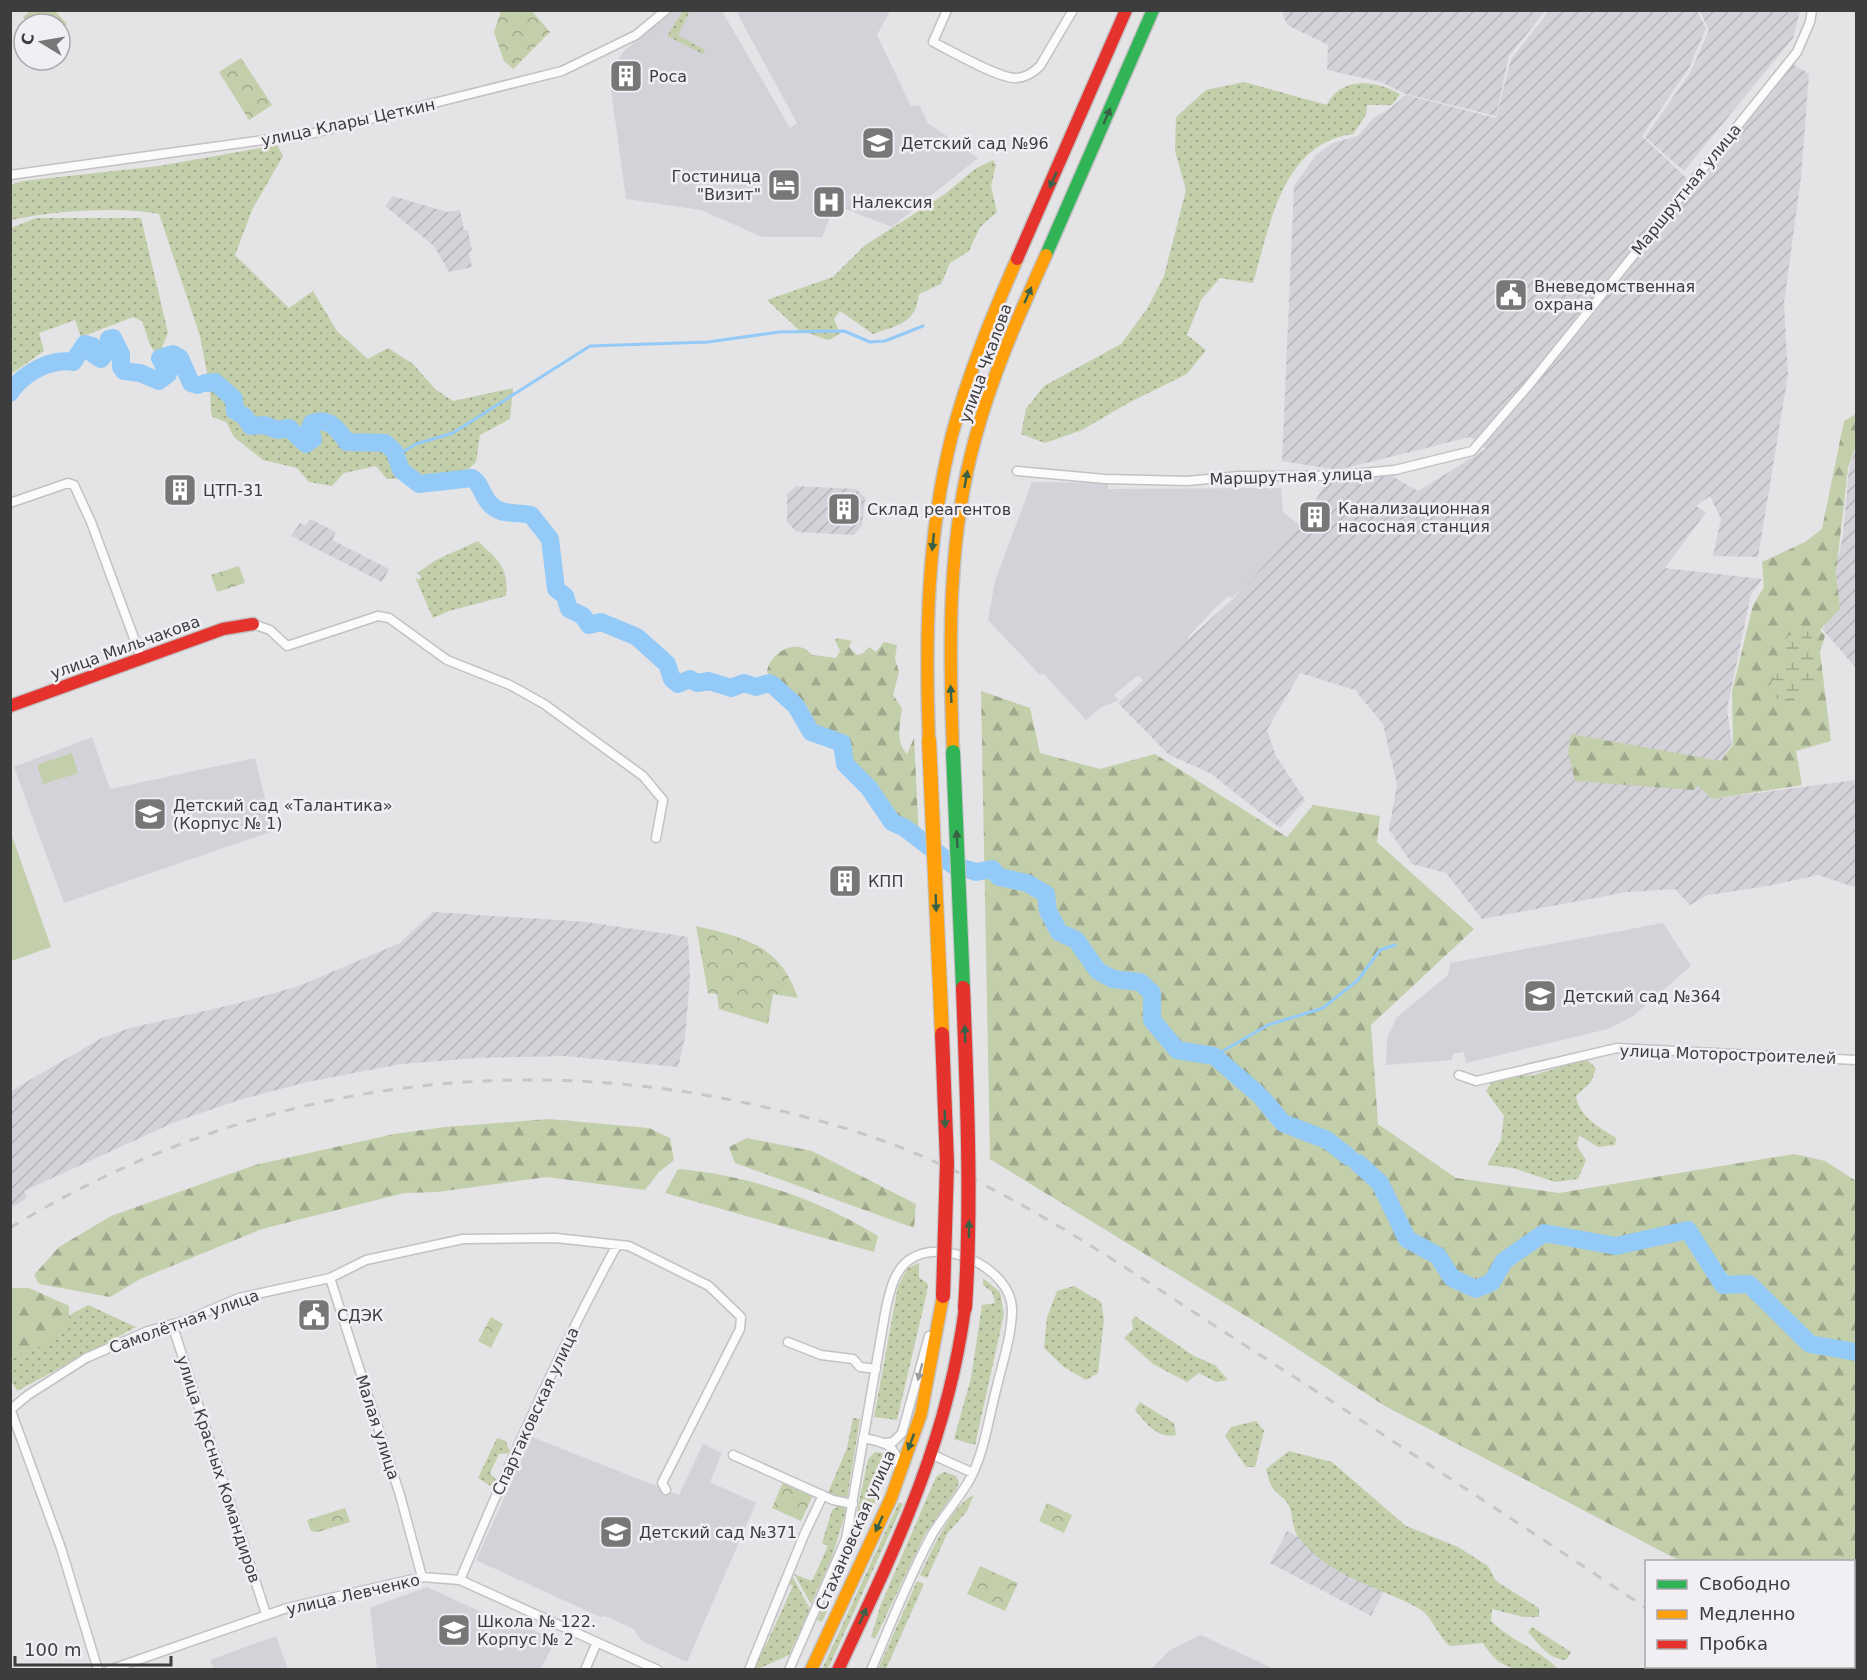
<svg xmlns="http://www.w3.org/2000/svg" width="1867" height="1680" font-family="'DejaVu Sans',sans-serif">
	<defs>
		<pattern id="industrial-furrows" width="10" height="10" patternUnits="userSpaceOnUse" patternTransform="scale(1.5)"><rect width="10" height="10" fill="#d4d2d9"/><path d="M-1 1l2-2M0 10L10 0M9 11l2-2" fill="none" stroke="#b7b5bb"/></pattern>
		<pattern id="grass-dots" width="8" height="8" patternUnits="userSpaceOnUse" patternTransform="scale(1.5)"><rect width="8" height="8" fill="#c3cfab"/><path d="M2 2h.1M6 6h.1" fill="none" stroke="#a0a98d" stroke-width="1.8" stroke-linecap="round"/></pattern>
		<pattern id="forest-firs" width="22" height="20" patternUnits="userSpaceOnUse" patternTransform="scale(1.5)"><rect width="22" height="20" fill="#c3cfab"/><path d="M5 1l3.5 6h-7zM16 11l3.5 6h-7z" fill="#a0a98d"/></pattern>
		<pattern id="wetland-marsh" width="20" height="14" patternUnits="userSpaceOnUse" patternTransform="scale(1.5)"><rect width="20" height="14" fill="#c3cfab"/><path d="M1 5h8M5 5V1M11 12h8M15 12V8" fill="none" stroke="#a0a98d"/></pattern>
		<pattern id="park-crowns" width="20" height="18" patternUnits="userSpaceOnUse" patternTransform="scale(1.5)"><rect width="20" height="18" fill="#c3cfab"/><path d="M2 6a3 3 0 1 1 6 0M12 15a3 3 0 1 1 6 0" fill="none" stroke="#a0a98d"/></pattern>
	</defs>
	<rect width="100%" height="100%" fill="#e4e3e5"/>
	<!-- built -->
	<path fill="#d4d2d9" d="M672,11H722L790,128L797,123L736,11H890L877,35L911,106L919,105L928,123L978,158L892,227L835,205L822,237H762L701,210L626,199L609,76L623,52Z
		M1032,482L1108,483V489L1281,488L1283,512L1305,529L1232,598L1229,596L1216,607L1188,637L1195,646L1145,682L1138,675L1114,695L1119,700L1100,708L1086,720L1043,673L1040,675L988,620L995,581Z
		M92,737L110,789L255,758L273,831L64,903L14,767Z
		M1663,923L1691,966L1633,1016L1608,1029L1466,1063L1464,1052L1453,1054L1452,1060L1386,1065L1387,1038L1397,1017L1448,975L1450,963Z
		M532,1437L679,1495L703,1444L722,1453L710,1482L756,1503L687,1662L642,1641L634,1629L605,1616L600,1617L476,1560Z
		M427,1587L503,1622L506,1616L555,1641L541,1669H377L370,1608Z
		M1201,1635L1274,1669H1151L1170,1650Z
		M276,1636L288,1669H214L210,1660Z"/>
	<!-- industrial -->
	<path fill="url(#industrial-furrows)" d="M1282,11H1545L1509,56L1496,116L1406,94L1381,82L1327,70L1328,45L1287,25Z
		M1549,11H1697L1706,28L1689,68L1642,136L1697,188L1791,63L1809,74L1801,177L1784,303L1788,375L1758,557L1713,556L1721,519L1710,496L1696,506L1706,512L1665,568L1762,579L1751,594L1727,709L1732,743L1720,762L1571,734L1698,786L1712,799L1856,780V879L1854,887L1818,875L1768,886L1708,895L1690,905L1675,889L1627,892L1482,919L1446,873L1412,864L1389,830L1397,784L1383,724L1355,690L1300,673L1267,730L1276,756L1305,800L1280,828L1210,773L1169,755L1118,703L1233,599L1302,525L1326,482L1390,475L1418,491L1486,449L1483,446L1600,301L1479,442L1470,437L1338,470L1282,461L1294,186L1316,155L1333,143L1358,136L1374,117L1387,111L1406,95L1496,118L1511,59Z
		M1700,11H1800L1793,38L1684,171L1645,137L1690,73L1709,30Z
		M393,196L447,212L460,210L464,230H468L472,251L469,252L472,267L449,272L434,246L385,206Z
		M1856,448V668L1823,630L1843,535L1849,468Z
		M796,486L856,489L865,498L862,526L854,535L797,532L787,522V494Z
		M310,519L336,532L332,540L389,569L382,582L291,536L300,523L305,526Z
		M433,912L587,922L688,937L690,976L685,1037L678,1067L565,1056L476,1058L401,1064L307,1082L239,1100L175,1122L24,1191L27,1198L11,1208V1091L100,1039L130,1028L235,1004L299,986L400,943Z
		M1287,1531L1388,1584L1371,1616L1270,1563Z"/>
	<!-- grass -->
	<path fill="url(#grass-dots)" d="M683,11H690L678,35L705,50L703,54L667,36Z
		M1244,82L1327,105C1342,75 1376,81 1400,94L1392,105H1367L1366,115L1353,134C1282,143 1270,225 1253,283L1220,278L1201,300L1187,335L1206,350L1187,374L1130,402L1082,430L1045,443L1021,434L1026,409L1044,386L1121,344L1147,309L1164,276L1186,190L1175,151L1176,117L1206,90Z
		M277,145L283,156L252,210L235,255L289,308L313,291L337,331L368,359L388,348L413,364L435,389L453,401L513,388L510,419L480,435L476,462L450,487L422,478L387,479L376,466L344,473L332,486L309,482L297,468L263,460L234,437L226,422L213,417L211,413L210,389L200,336L159,214C118,206 52,211 11,220V185L23,181L159,166Z
		M993,160L996,165L991,186L997,212L980,227L969,251L950,263L941,284L919,294C916,324 897,325 873,334L840,311L834,319L840,334L828,340L799,330L767,300L833,277L864,246L945,194L975,169Z
		M36,218H141L168,333L162,347L164,353L158,357L150,345L142,321L133,317L81,337L75,320L39,333L44,351L11,374V228Z
		M478,541C498,561 509,566 506,596L449,611L433,618L415,577L419,580L421,576L417,573L436,560Z
		M1586,1059L1596,1068L1591,1082L1576,1096C1579,1117 1599,1127 1616,1138L1615,1145L1598,1147L1579,1135L1577,1146L1586,1160L1578,1179L1555,1182L1513,1168L1487,1165L1501,1140L1504,1116L1486,1091L1491,1083L1510,1076L1534,1075Z
		M919,1263V1277L928,1284L926,1296L897,1420L874,1417L898,1286L908,1268Z
		M983,1278L1000,1292L1004,1314L975,1445L954,1439L971,1378L982,1305L995,1303L992,1292L983,1285Z
		M1074,1286L1101,1302L1104,1319L1098,1373L1086,1380L1064,1367L1044,1348L1047,1317L1057,1291Z
		M88,1305L136,1327L17,1391L11,1380L10,1348Z
		M1135,1316L1194,1356L1215,1365L1228,1380L1216,1382L1199,1373L1187,1382L1153,1364L1124,1338L1133,1329L1132,1320Z
		M1140,1402L1174,1423L1176,1435C1157,1439 1146,1423 1135,1410Z
		M853,1418L860,1419L847,1499L827,1495L847,1448Z
		M1256,1421L1264,1431L1255,1467H1246L1225,1436L1231,1427Z
		M497,1438L506,1441L510,1453L499,1454L490,1473L498,1482L494,1488L478,1478Z
		M1289,1451L1332,1462L1406,1526L1458,1547L1488,1566L1496,1581L1539,1608V1617H1524L1492,1609L1491,1621C1511,1641 1539,1649 1558,1669C1524,1670 1503,1676 1483,1643L1450,1646C1437,1636 1433,1616 1418,1608C1376,1585 1332,1579 1299,1538C1291,1528 1294,1514 1288,1504C1284,1497 1276,1493 1272,1487C1269,1482 1268,1475 1266,1469Z
		M875,1452L887,1454L891,1466L822,1622L817,1620L850,1545L868,1459Z
		M944,1472L956,1476L959,1482L956,1490L925,1534L875,1639L871,1637L881,1604L936,1477Z
		M974,1495L967,1511L947,1534L927,1578L920,1575C930,1554 952,1504 974,1495Z
		M899,1502L903,1504L828,1669H822Z
		M840,1504L847,1508L832,1557L811,1604L794,1574L812,1581L828,1546L822,1543L832,1510Z
		M789,1570L810,1609L789,1655L758,1669L749,1670L758,1644L765,1647L793,1586L784,1581Z
		M917,1581L924,1584L886,1669H878Z
		M1532,1627L1571,1652L1566,1660C1548,1659 1539,1644 1528,1632Z"/>
	<!-- forest -->
	<path fill="url(#forest-firs)" d="M1856,414V445L1848,468L1836,573L1840,609L1820,630L1825,636L1820,652L1831,741L1796,751L1802,785L1712,799L1698,786L1693,790L1575,781L1568,752L1571,734L1721,761L1733,744L1732,692L1753,605L1764,587L1762,562L1805,542L1822,529L1844,421Z
		M837,638L852,641L849,647L857,655L862,654L869,647L876,652L884,642L897,645L895,659L899,672L893,695L902,708C900,725 895,741 907,754L914,738L919,838L905,825L893,820L869,784L848,763L846,743L811,728L798,704L785,691L781,683L773,681L767,672C769,653 798,636 812,655L836,658L840,651L835,640Z
		M981,691L1030,708L1040,753L1100,769L1155,754L1287,837L1313,805L1380,816L1377,842L1474,929L1371,1025L1378,1124L1456,1178L1559,1193L1794,1154L1825,1161L1856,1181V1662L1854,1660V1562L1680,1561L1385,1406L1267,1329L990,1159Z
		M549,1119L649,1128L670,1138L674,1160L659,1172L645,1190L547,1177L438,1192L404,1193L262,1229L140,1279L110,1297L39,1284L34,1275L59,1247L111,1216L255,1165L394,1134L445,1127Z
		M747,1138L812,1151L916,1204L914,1228L735,1163L729,1147Z
		M678,1169C748,1175 818,1199 878,1236L874,1252L665,1193Z
		M11,1288H29L69,1306V1328L50,1343L11,1357Z"/>
	<!-- wetland -->
	<path fill="url(#wetland-marsh)" d="M1804,628C1820,638 1822,679 1808,692C1799,700 1782,699 1771,699L1768,689L1776,673L1788,665L1787,655L1779,647L1788,636Z"/>
	<!-- park -->
	<path fill="url(#park-crowns)" d="M531,10L550,32L513,69L504,61L494,32L501,11Z
		M241,58L272,105L249,120L219,72Z
		M239,566L245,583L217,592L211,575Z
		M696,926C746,938 780,945 798,998L773,994L768,1024L719,1009L717,994L708,993Z
		M491,1317L503,1324L491,1348L478,1341Z
		M784,1480L814,1493L801,1521L772,1508Z
		M1047,1503L1072,1515L1064,1533L1039,1521Z
		M345,1508L350,1522L318,1532L311,1531L307,1520Z
		M980,1566L1018,1583L1005,1611L967,1594Z"/>
	<!-- pitch -->
	<path fill="#c3cfab" d="M30,11H55L67,24L60,30V24H29L23,17Z
		M72,753L78,773L43,784L37,765Z
		M11,833L51,947L11,961H10Z"/>
	<g fill="none" stroke-linecap="round" stroke-linejoin="round">
		<!-- stream -->
		<path stroke="#94caf7" stroke-width="3" d="M396,456L416,444L453,433L590,346L708,342L779,332L844,331L870,342L885,341L923,326
			M1214,1056L1268,1025L1323,1008L1358,980L1380,950L1395,945"/>
		<!-- river -->
		<path stroke="#94caf7" stroke-width="18" d="M205,383L215,382L234,399L235,411L244,416L251,426L265,425L277,430L289,428L306,444L313,439L310,428L312,423C330,417 338,430 347,442L385,443L394,451L401,470L419,484L472,478C479,482 481,490 485,497C497,518 515,511 531,515L550,539L556,589L565,596L569,609L583,616L589,625L601,622L637,637L667,664L672,679L678,684L690,679L697,683L709,681L731,688L744,683L756,687L769,683L773,685L796,706L811,732L842,743L845,764L869,788L892,822L905,828L953,865L976,872L992,869L999,877L1027,883L1046,894L1048,911L1059,932L1076,940L1098,971L1113,979L1140,982L1152,993V1020L1177,1050L1214,1056L1257,1093
			M10,393C22,374 50,358 73,362L85,344L92,346L94,355L101,359L106,353L109,339L113,338L121,354V367L124,371L140,373L159,381L168,374L160,358L173,354L180,358L191,383L198,385
			M1262,1098L1283,1123L1327,1140L1349,1157
			M1358,1163L1380,1183L1407,1239L1438,1256L1452,1278L1476,1289L1492,1282L1504,1261L1544,1233L1616,1246L1688,1230L1723,1285L1749,1284L1810,1344L1856,1352"/>
		<!-- street casing -->
		<g stroke="#c2c1c3" stroke-width="11">
			<path id="street" d="M947,10L933,42C951,51 998,78 1015,78C1026,78 1033,73 1040,66L1073,10
				M10,175L314,133L562,71L636,35L666,10
				M1017,471L1105,479L1187,481L1240,476H1331L1395,470L1472,451L1529,385L1797,52L1810,22L1812,10
				M10,503L68,483L74,485L91,522L141,657
				M253,624L270,630L287,646L378,616L389,618L447,660L510,685L544,704L643,776L663,800L656,838
				M1459,1075L1476,1081L1617,1048L1856,1060
				M330,1278L400,1495L422,1577
				M172,1324L266,1614
				M788,1342L821,1355L853,1359L860,1367L876,1369
				M10,1408L61,1548L98,1670
				M10,1410L28,1395L86,1358L148,1331L187,1320L239,1298L330,1278L366,1260L463,1239L556,1238L629,1246L709,1286L741,1317L740,1329L662,1483L666,1490
				M863,1438C889,1443 893,1444 901,1469
				M885,1443L893,1442L902,1433L929,1336
				M733,1455L833,1500L853,1504
				M933,1455L973,1473
				M460,1580C508,1466 558,1353 617,1245
				M109,1670L287,1608L422,1577L460,1580L658,1670
				M585,1670L597,1642
				M749,1670L804,1535L823,1495
				M789,1670L846,1539L886,1308C890,1291 894,1271 909,1260C942,1236 1011,1268 1012,1309C1012,1336 1002,1364 996,1390C989,1417 985,1447 973,1473C964,1493 945,1513 933,1533C909,1576 891,1624 871,1670"/>
		</g>
		<!-- fast casing -->
		<g stroke="#c2c1c3" stroke-width="15">
			<path id="fast" d="M1046,255L1153,10"/>
		</g>
		<!-- slow casing -->
		<g stroke="#c2c1c3" stroke-width="15">
			<path id="slow" d="M929,740C925,638 927,534 952,435C968,374 992,316 1017,259
				M953,752C949,647 947,540 975,439C992,375 1019,315 1046,255
				M811,1670L891,1498L921,1414L943,1296"/>
		</g>
		<!-- jam casing -->
		<g stroke="#c2c1c3" stroke-width="15">
			<path id="jam" d="M1017,259L1126,10
				M10,706L223,629L253,624
				M838,1670C895,1548 947,1444 965,1308"/>
		</g>
		<!-- street -->
		<use href="#street" stroke="#fbfbfb" stroke-width="8"/>
		<!-- fast -->
		<use href="#fast" stroke="#30b455" stroke-width="12"/>
		<!-- slow -->
		<use href="#slow" stroke="#ff9f0a" stroke-width="12"/>
		<!-- jam -->
		<use href="#jam" stroke="#e5322d" stroke-width="12"/>
		<!-- rail -->
		<path stroke="#c7c7c8" stroke-width="3" stroke-dasharray="10 10" stroke-linecap="butt" d="M10,1228C236,1090 493,1048 751,1104C810,1117 869,1133 924,1157C1033,1203 1130,1271 1229,1335C1369,1425 1508,1516 1646,1608
			M1736,1666L1740,1670
			M1749,1666L1754,1670"/>
		<!-- fast-bridge casing -->
		<g stroke="#c2c1c3" stroke-width="16" stroke-linecap="butt">
			<path id="fast-bridge" d="M953,752L963,988"/>
		</g>
		<!-- slow-bridge casing -->
		<g stroke="#c2c1c3" stroke-width="16" stroke-linecap="butt">
			<path id="slow-bridge" d="M929,740L942,1034"/>
		</g>
		<!-- jam-bridge casing -->
		<g stroke="#c2c1c3" stroke-width="16" stroke-linecap="butt">
			<path id="jam-bridge" d="M963,988C967,1095 972,1201 965,1308
				M942,1034L947,1163L943,1296"/>
		</g>
		<!-- fast-bridge -->
		<use href="#fast-bridge" stroke="#30b455" stroke-width="14"/>
		<!-- slow-bridge -->
		<use href="#slow-bridge" stroke="#ff9f0a" stroke-width="14"/>
		<!-- jam-bridge -->
		<use href="#jam-bridge" stroke="#e5322d" stroke-width="14"/>
	</g>
	<!-- one-way arrows -->
	<defs><path id="oneway-solid" d="M-6-.8H1V-3.2L6.5 0L1 3.2V.8H-6Z" transform="scale(1.5)"/></defs>
	<g fill="#396145">
		<use href="#oneway-solid" transform="translate(1107 116) rotate(-66)"/>
		<use href="#oneway-solid" transform="translate(1053 180) rotate(114)"/>
		<use href="#oneway-solid" transform="translate(1028 295) rotate(-66)"/>
		<use href="#oneway-solid" transform="translate(966 479) rotate(-80)"/>
		<use href="#oneway-solid" transform="translate(933 542) rotate(96)"/>
		<use href="#oneway-solid" transform="translate(951 694) rotate(-93)"/>
		<use href="#oneway-solid" transform="translate(957 839) rotate(-93)"/>
		<use href="#oneway-solid" transform="translate(936 903) rotate(88)"/>
		<use href="#oneway-solid" transform="translate(965 1034) rotate(-92)"/>
		<use href="#oneway-solid" transform="translate(945 1119) rotate(88)"/>
		<use href="#oneway-solid" transform="translate(969 1229) rotate(-90)"/>
		<use href="#oneway-solid" transform="translate(911 1442) rotate(110)"/>
		<use href="#oneway-solid" transform="translate(879 1524) rotate(115)"/>
		<use href="#oneway-solid" transform="translate(863 1616) rotate(-66)"/>
	</g>
	<use fill="#9c9c9c" href="#oneway-solid" transform="translate(920 1372) rotate(105)"/>
	<!-- icons -->
	<defs>
		<g id="building-square" transform="scale(1.725)"><rect x="-9" y="-9" width="18" height="18" rx="4" fill="#777778" stroke="#f1eff4"/><path d="M-4-6H4V6H1V3H-1V6H-4ZM-2.5-4.3h1.7v1.8h-1.7ZM.8-4.3h1.7v1.8H.8ZM-2.5-1h1.7V.8h-1.7ZM.8-1h1.7V.8H.8Z" fill="#fff"/></g>
		<g id="school-square" transform="scale(1.725)"><rect x="-9" y="-9" width="18" height="18" rx="4" fill="#777778" stroke="#f1eff4"/><path d="M0-5L7-2L0 1L-7-2ZM-4 1L0 2.5L4 1V4Q0 6-4 4Z" fill="#fff"/></g>
		<g id="hotel-square" transform="scale(1.725)"><rect x="-9" y="-9" width="18" height="18" rx="4" fill="#777778" stroke="#f1eff4"/><path d="M-6-4.5h1.5V1H6V5H4.5V3h-9V5H-6ZM-4 0a1.8 1.8 0 1 1 3.6 0ZM.5 0V-2.5h3Q6-2.5 6 0Z" fill="#fff"/></g>
		<g id="hospital-square" transform="scale(1.725)"><rect x="-9" y="-9" width="18" height="18" rx="4" fill="#777778" stroke="#f1eff4"/><path d="M-5-5h3v3.5h4V-5h3V5h-3V1.5h-4V5h-3Z" fill="#fff"/></g>
		<g id="civic-square" transform="scale(1.725)"><rect x="-9" y="-9" width="18" height="18" rx="4" fill="#777778" stroke="#f1eff4"/><path d="M-.6-6.5H3V-4.5H.6V-3L4-1V1h2V6H-6V1h2V-1L-.6-3ZM-1.2 2.5V6h2.4V2.5Z" fill="#fff"/></g>
	</defs>
	<g fill-rule="evenodd">
		<use href="#building-square" x="626" y="76"/>
		<use href="#school-square" x="878" y="143"/>
		<use href="#hotel-square" x="784" y="185"/>
		<use href="#hospital-square" x="829" y="202"/>
		<use href="#civic-square" x="1511" y="295"/>
		<use href="#building-square" x="180" y="490"/>
		<use href="#building-square" x="844" y="509"/>
		<use href="#building-square" x="1315" y="517"/>
		<use href="#school-square" x="150" y="814"/>
		<use href="#building-square" x="845" y="881"/>
		<use href="#school-square" x="1540" y="996"/>
		<use href="#civic-square" x="314" y="1315"/>
		<use href="#school-square" x="616" y="1532"/>
		<use href="#school-square" x="454" y="1630"/>
	</g>
	<g text-anchor="middle" stroke-width="5" stroke-linejoin="round" paint-order="stroke">
		<!-- poi labels -->
		<g font-size="16" fill="#3d3d3e" stroke="#f1eff4" text-anchor="start">
			<text x="649" y="82">Роса</text>
			<text x="901" y="149">Детский сад №96</text>
			<text x="761" y="182" text-anchor="end">Гостиница<tspan x="761" dy="18">"Визит"</tspan></text>
			<text x="852" y="208">Налексия</text>
			<text x="1534" y="292">Вневедомственная<tspan x="1534" dy="18">охрана</tspan></text>
			<text x="203" y="496">ЦТП-31</text>
			<text x="1338" y="514">Канализационная<tspan x="1338" dy="18">насосная станция</tspan></text>
			<text x="867" y="515">Склад реагентов</text>
			<text x="173" y="811">Детский сад «Талантика»<tspan x="173" dy="18">(Корпус № 1)</tspan></text>
			<text x="868" y="887">КПП</text>
			<text x="1563" y="1002">Детский сад №364</text>
			<text x="337" y="1321">СДЭК</text>
			<text x="639" y="1538">Детский сад №371</text>
			<text x="477" y="1627">Школа № 122.<tspan x="477" dy="18">Корпус № 2</tspan></text>
		</g>
		<!-- street labels -->
		<g font-size="16" fill="#3d3d3e" stroke="#f1eff4">
			<text transform="translate(348 122) rotate(-12)" y="6">улица Клары Цеткин</text>
			<text transform="translate(1686 189) rotate(-51)" y="6">Маршрутная улица</text>
			<text transform="translate(985 363) rotate(-70)" y="6">улица Чкалова</text>
			<text transform="translate(1291 476) rotate(-2)" y="6">Маршрутная улица</text>
			<text transform="translate(125 647) rotate(-20)" y="6">улица Мильчакова</text>
			<text transform="translate(1728 1054) rotate(2)" y="6">улица Моторостроителей</text>
			<text transform="translate(184 1321) rotate(-20)" y="6">Самолётная улица</text>
			<text transform="translate(535 1411) rotate(-65)" y="6">Спартаковская улица</text>
			<text transform="translate(378 1427) rotate(72)" y="6">Малая улица</text>
			<text transform="translate(219 1469) rotate(72)" y="6">улица Красных Командиров</text>
			<text transform="translate(855 1530) rotate(-66)" y="6">Стахановская улица</text>
			<text transform="translate(353 1594) rotate(-13)" y="6">улица Левченко</text>
		</g>
	</g>
	<!-- border -->
	<rect width="1867" height="1680" fill="none" stroke="#3d3d3e" stroke-width="24"/>
	<!-- legend -->
	<rect x="1645" y="1560" width="210" height="108" fill="#f1eff4" stroke="#a9a8ab" stroke-width="1.5"/>
	<rect x="1657" y="1580" width="30" height="9" fill="#30b455" stroke="#a9a8ab" stroke-width="1.5"/>
	<text x="1699" y="1590" font-size="18" fill="#3d3d3e">Свободно</text>
	<rect x="1657" y="1610" width="30" height="9" fill="#ff9f0a" stroke="#a9a8ab" stroke-width="1.5"/>
	<text x="1699" y="1620" font-size="18" fill="#3d3d3e">Медленно</text>
	<rect x="1657" y="1640" width="30" height="9" fill="#e5322d" stroke="#a9a8ab" stroke-width="1.5"/>
	<text x="1699" y="1650" font-size="18" fill="#3d3d3e">Пробка</text>
	<!-- north arrow -->
	<g transform="translate(42 42) rotate(281)"><circle r="28" fill="#f1eff4" stroke="#a9a8ab" stroke-width="1.5"/>
	<path d="M0-4.5L10 22L0 15L-10 22Z" fill="#777778"/>
	<text y="-9" font-size="16" font-weight="bold" text-anchor="middle" fill="#3d3d3e">С</text>
	</g>
	<!-- scale -->
	<path d="M15 1656v9h156v-9" fill="none" stroke="#3d3d3e" stroke-width="3"/>
	<text x="24" y="1656" font-size="18" fill="#3d3d3e" stroke="#f1eff4" stroke-width="4.5" paint-order="stroke">100 m</text>
</svg>
